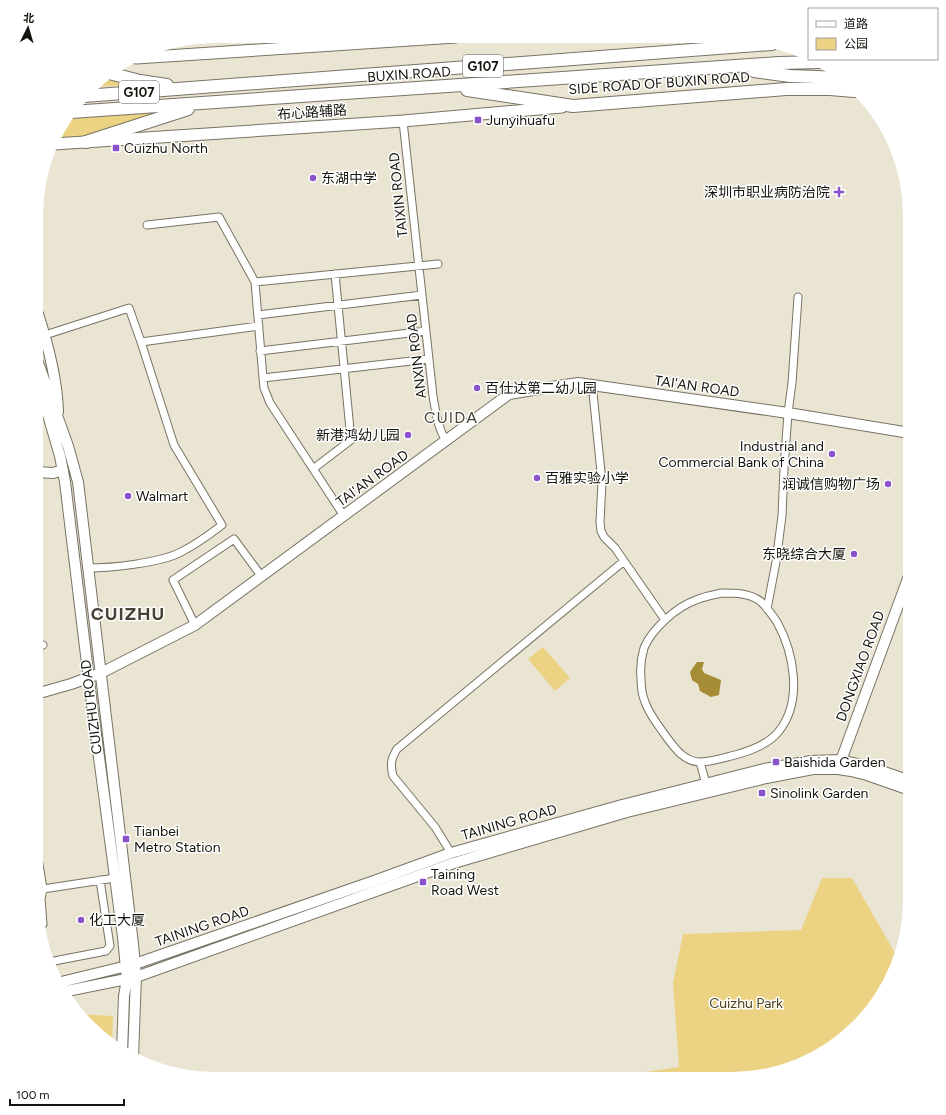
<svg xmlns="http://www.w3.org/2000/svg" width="946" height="1115" font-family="Figtree,'Noto Sans SC',sans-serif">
	<rect width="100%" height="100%" fill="#eae4d3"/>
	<!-- green -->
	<path fill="#ecd283" d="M101,78L131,85L91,87L97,80Z
		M163,113L83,140L55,141L60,126L66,118Z
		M543,647L570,678L555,691L528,659Z
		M822,878H852L899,960L880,999L821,1055L742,1079H599L679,1067L673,983L683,934L801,930Z
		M79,1014L113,1016L112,1045L89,1027Z"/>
	<!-- water -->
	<path fill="#a68c35" d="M697,662H704L702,669L704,673L721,680L719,695L711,697L700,691L698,684L692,680L690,672Z"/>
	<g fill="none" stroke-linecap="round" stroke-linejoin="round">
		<!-- street casing -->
		<g stroke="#787364" stroke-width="9">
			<path id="street" d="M296,47V36
				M403,121L433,396C436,413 437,426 446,441
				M147,225L219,217L255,282L263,378L264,388L270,403L344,516
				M255,282L438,264
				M258,315L422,295
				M45,335L129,308L141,342L174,445L222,525C209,535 195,545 181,552C160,563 112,568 87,568
				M141,342L259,326
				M260,351L426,331
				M263,378L429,359
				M581,385L593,393L602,482L600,522L601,531L604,537L615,548L665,620
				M313,469L351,440L335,274
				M722,593C735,593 749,593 760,601C767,607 772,615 777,622C794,653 803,701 779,731C769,744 750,751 735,755C723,758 711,762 699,762C683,761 674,747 665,735C658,725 649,714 645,702C642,695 641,686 641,678C640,668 641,658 644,648C652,629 676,607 696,600C705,596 713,595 722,593Z
				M767,609L776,562L782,516L784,469L788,413L792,383L798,297
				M195,625L173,580L234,539L262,577
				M37,646L43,645
				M700,762L706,784
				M36,846L43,889
				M451,853L435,827L393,776C390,764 391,759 397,749L624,561
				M36,899H41L43,889L115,878
				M39,925L43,924L41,899
				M49,962L106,951L110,946L100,880"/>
		</g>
		<!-- secondary casing -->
		<g stroke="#787364" stroke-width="12">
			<path id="secondary" d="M37,311C48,344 57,377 58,412
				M37,360L68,446L78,482L133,944L136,977L133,1057
				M40,387L60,456L65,482L92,705L123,937L127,979L124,996L122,1052
				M37,472L53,473L63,470
				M36,694L71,684L101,673L195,625L509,394L545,388L578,383L788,413L910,433
				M839,766L910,573
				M57,983L135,964L374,881L451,853L622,805L764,769L811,761L841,760L870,767L910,781
				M62,992L136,977L454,863L627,812L766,778L813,769H838L851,771L867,775L910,790"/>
		</g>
		<!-- primary casing -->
		<g stroke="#787364" stroke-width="13">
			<path id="primary" d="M136,58L456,37
				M54,144L403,121L562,107"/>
		</g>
		<!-- highway casing -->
		<g stroke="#787364" stroke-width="14">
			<path id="highway" d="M754,71L790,76L842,78
				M109,73L140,81L167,85
				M467,90L573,106L786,89H830L854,91
				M84,96L772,44
				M71,112L779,63L820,62
				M86,142L188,109"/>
		</g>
		<!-- street -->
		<use href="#street" stroke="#fff" stroke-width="7"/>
		<!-- secondary -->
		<use href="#secondary" stroke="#fff" stroke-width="10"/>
		<!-- primary -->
		<use href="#primary" stroke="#fff" stroke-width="11"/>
		<!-- highway -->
		<use href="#highway" stroke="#fff" stroke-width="12"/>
	</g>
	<!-- markers -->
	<g fill="#8952ca" stroke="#fff" stroke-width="1.5">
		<rect x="474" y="116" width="8" height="8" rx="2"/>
		<rect x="112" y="144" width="8" height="8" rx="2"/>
		<circle cx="313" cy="178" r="4"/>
		<path d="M837 186h4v4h4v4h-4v4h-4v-4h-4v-4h4z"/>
		<circle cx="477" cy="388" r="4"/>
		<circle cx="408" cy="435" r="4"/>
		<circle cx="832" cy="454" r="4"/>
		<circle cx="537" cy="478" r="4"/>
		<circle cx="888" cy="484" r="4"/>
		<circle cx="128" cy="496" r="4"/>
		<circle cx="854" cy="554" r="4"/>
		<rect x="772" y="758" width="8" height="8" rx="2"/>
		<rect x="758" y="789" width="8" height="8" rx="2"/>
		<rect x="122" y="835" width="8" height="8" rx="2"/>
		<rect x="419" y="878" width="8" height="8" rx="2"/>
		<circle cx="81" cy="920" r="4"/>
	</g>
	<g text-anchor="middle" stroke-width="3" stroke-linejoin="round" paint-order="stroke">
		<!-- shield labels -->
		<g fill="#fff" stroke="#5b5a56" stroke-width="1">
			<rect x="463" y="55" width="40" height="22" rx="3"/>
			<rect x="119" y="81" width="40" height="22" rx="3"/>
		</g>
		<g font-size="13" font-weight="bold" fill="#15130d">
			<text x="483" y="71">G107</text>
			<text x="139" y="97">G107</text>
		</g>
		<!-- street labels -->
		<g font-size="14" fill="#15130d" stroke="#fff">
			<text transform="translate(409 74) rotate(-4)" y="5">BUXIN ROAD</text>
			<text transform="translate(659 83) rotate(-4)" y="5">SIDE ROAD OF BUXIN ROAD</text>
			<text transform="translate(312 112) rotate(-4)" y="5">布心路辅路</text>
			<text transform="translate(398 195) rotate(-96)" y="5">TAIXIN ROAD</text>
			<text transform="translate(416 356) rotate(-97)" y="5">ANXIN ROAD</text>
			<text transform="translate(697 386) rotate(8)" y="5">TAI'AN ROAD</text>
			<text transform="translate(372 478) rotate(-36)" y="5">TAI'AN ROAD</text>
			<text transform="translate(860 666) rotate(-70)" y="5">DONGXIAO ROAD</text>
			<text transform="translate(91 707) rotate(-97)" y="5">CUIZHU ROAD</text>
			<text transform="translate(509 822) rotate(-16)" y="5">TAINING ROAD</text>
			<text transform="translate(202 926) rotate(-19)" y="5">TAINING ROAD</text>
		</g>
		<!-- poi labels -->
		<g font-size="14" fill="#15130d" stroke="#fff" text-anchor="start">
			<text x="486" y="125">Junyihuafu</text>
			<text x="124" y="153">Cuizhu North</text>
			<text x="321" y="183">东湖中学</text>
			<text x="830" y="197" text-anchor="end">深圳市职业病防治院</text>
			<text x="485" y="393">百仕达第二幼儿园</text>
			<text x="400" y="440" text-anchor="end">新港鸿幼儿园</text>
			<text x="824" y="451" text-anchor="end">Industrial and<tspan x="824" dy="16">Commercial Bank of China</tspan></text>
			<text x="545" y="483">百雅实验小学</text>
			<text x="880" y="489" text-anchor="end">润诚信购物广场</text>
			<text x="136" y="501">Walmart</text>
			<text x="846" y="559" text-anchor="end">东晓综合大厦</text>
			<text x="784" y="767">Baishida Garden</text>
			<text x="770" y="798">Sinolink Garden</text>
			<text x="134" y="836">Tianbei<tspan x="134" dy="16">Metro Station</tspan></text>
			<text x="431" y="879">Taining<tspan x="431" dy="16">Road West</tspan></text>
			<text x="89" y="925">化工大厦</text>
		</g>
		<!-- park labels -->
		<g font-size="14" fill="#4b401b" stroke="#fff">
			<text x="746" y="1008">Cuizhu Park</text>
		</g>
		<!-- quarter labels -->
		<g font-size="16" letter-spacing="1" fill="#474234" stroke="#fff">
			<text x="451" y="423">CUIDA</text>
		</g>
		<!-- district labels -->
		<g font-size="18" font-weight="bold" letter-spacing="1" fill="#474234" stroke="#fff">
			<text x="128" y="620">CUIZHU</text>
		</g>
	</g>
	<!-- crop -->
	<path d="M0 0H946V1115H0ZM215 43H731A172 172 0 0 1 903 215V900A172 172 0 0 1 731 1072H215A172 172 0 0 1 43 900V215A172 172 0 0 1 215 43Z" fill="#fff" fill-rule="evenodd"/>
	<!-- legend -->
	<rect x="808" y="8" width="130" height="52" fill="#ffffff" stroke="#a1a19e"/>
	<rect x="816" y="21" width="20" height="6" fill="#ffffff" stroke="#a1a19e"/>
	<text x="844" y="28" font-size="12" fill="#15130d">道路</text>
	<rect x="816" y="38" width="20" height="12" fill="#ecd283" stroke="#a1a19e"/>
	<text x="844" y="48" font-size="12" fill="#15130d">公园</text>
	<!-- north arrow -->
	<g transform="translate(28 28) rotate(5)" stroke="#ffffff" stroke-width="3" paint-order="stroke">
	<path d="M0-3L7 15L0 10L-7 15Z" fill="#15130d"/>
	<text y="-6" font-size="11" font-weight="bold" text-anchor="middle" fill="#15130d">北</text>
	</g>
	<!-- scale -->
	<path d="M10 1099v6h114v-6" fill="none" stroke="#15130d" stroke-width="2"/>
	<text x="16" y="1099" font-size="12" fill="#15130d" stroke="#ffffff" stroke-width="3" paint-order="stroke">100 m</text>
</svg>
